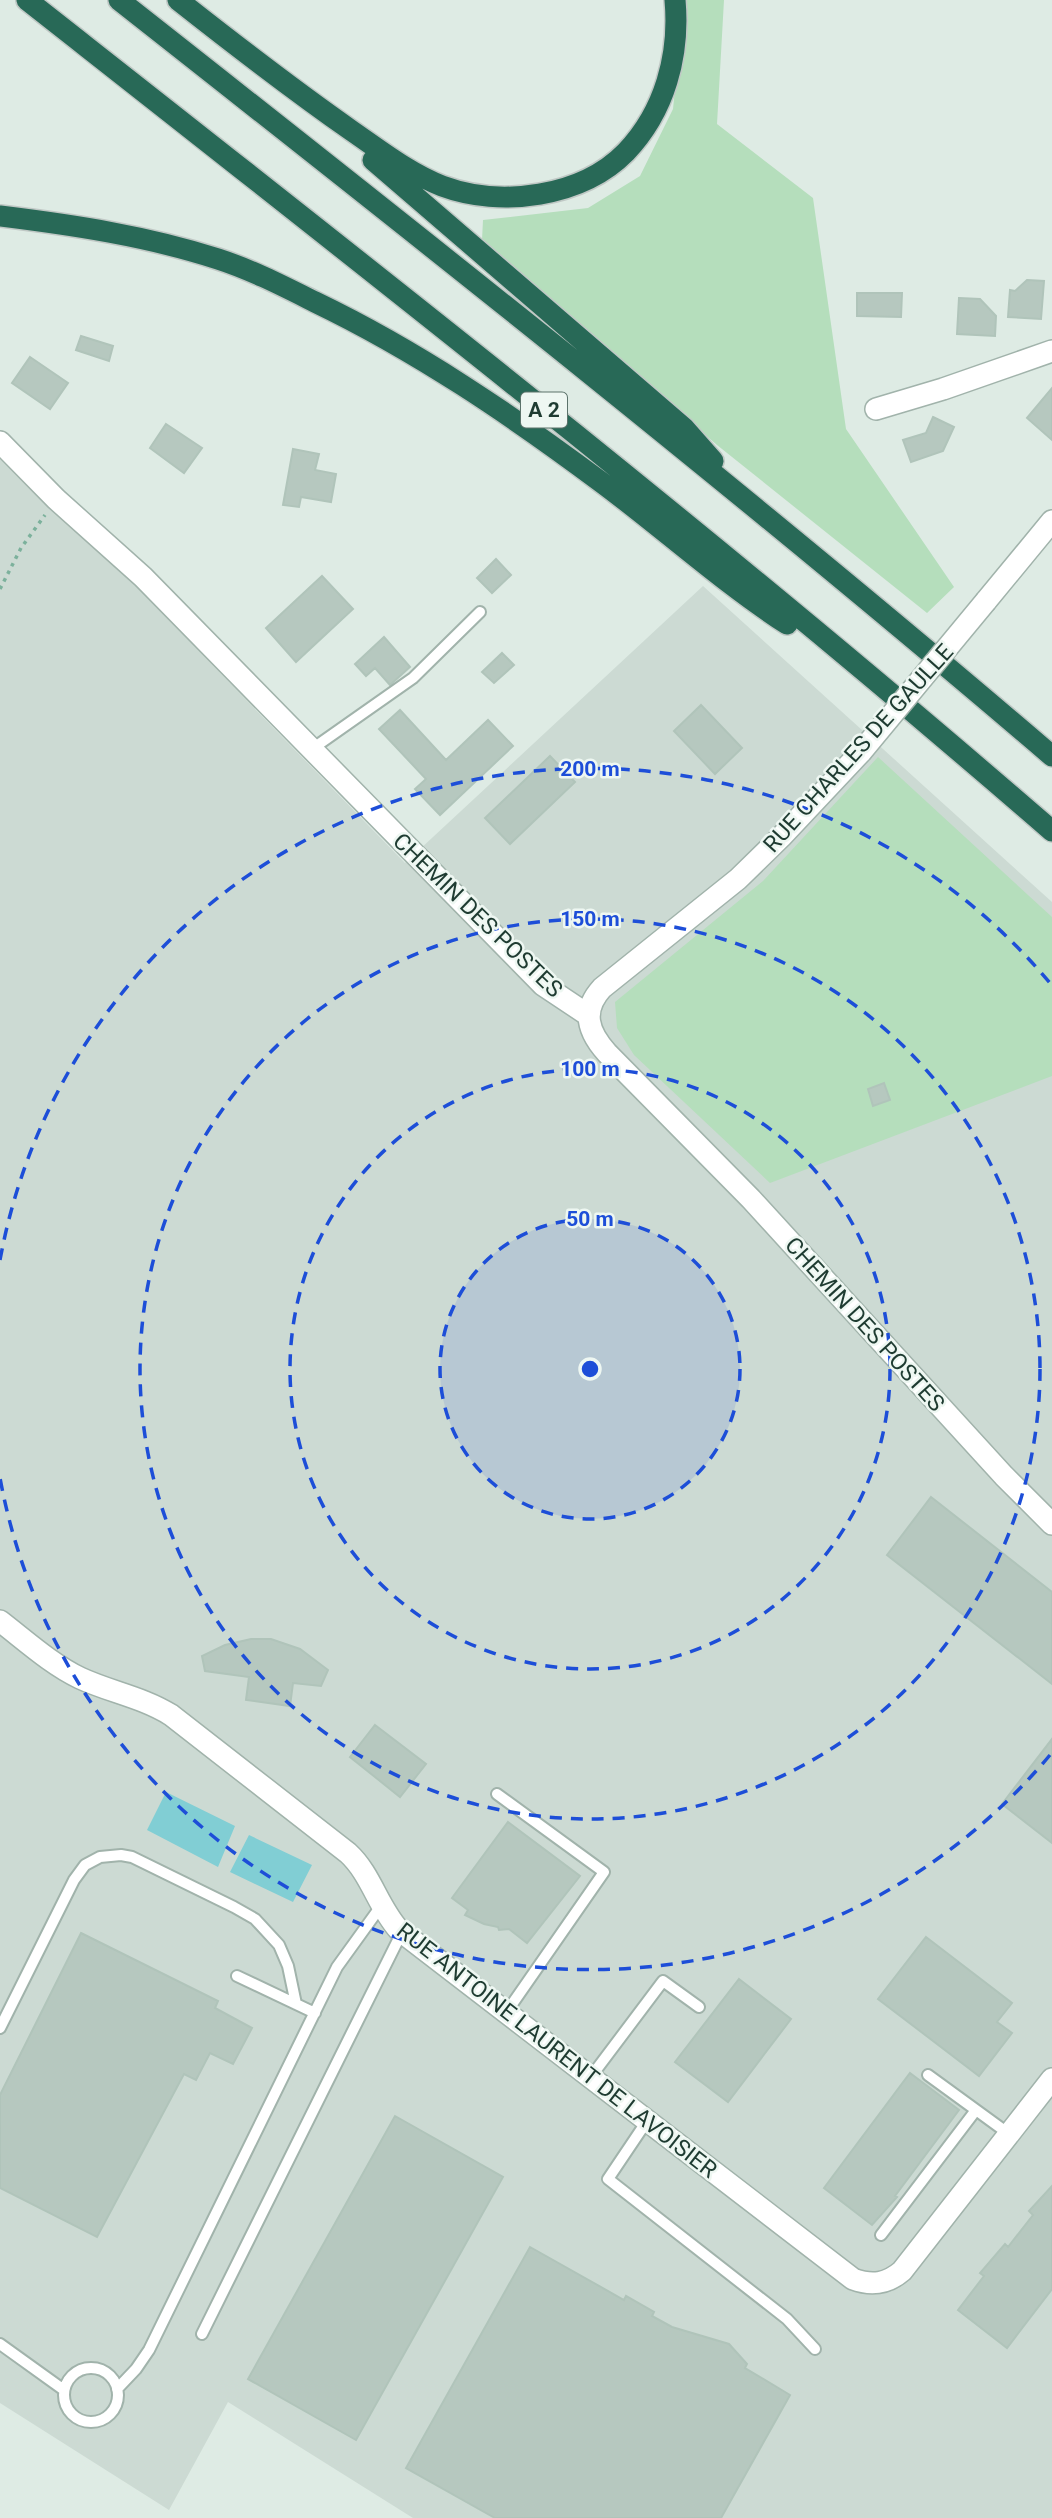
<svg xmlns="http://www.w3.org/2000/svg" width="1052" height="2518" font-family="Roboto,sans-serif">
	<rect width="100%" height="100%" fill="#deebe4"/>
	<!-- built -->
	<path fill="#ccdad3" d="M0,447L405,863L703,586L1052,902V2518H413L228,2402L169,2510L0,2403Z"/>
	<!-- green -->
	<path fill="#b5debc" d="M684,0H724L717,124L813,198L846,429L954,587L927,613L717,445L482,240L483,220L588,208L640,176L673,109Z
		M878,757L1052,917V1076L770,1183L634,1055L617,1028L615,1002L763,881Z"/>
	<!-- water -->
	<path fill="#81ced4" d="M166,1792L235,1826L218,1867L147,1830Z
		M249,1835L312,1865L293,1902L230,1872Z"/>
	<!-- building -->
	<path fill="#b6c8bf" stroke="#b0c4ba" stroke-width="2" d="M1027,280L1044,281L1041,319L1008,317L1010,290L1015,291Z
		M857,293H902L901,317L857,316Z
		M959,298L980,299L996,316L995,336L957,334Z
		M81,336L113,346L109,361L76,350Z
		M30,357L68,383L50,409L12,383Z
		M1052,388V440L1027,418Z
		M933,417L954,427L943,451L911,462L903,440L926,433Z
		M166,424L202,448L184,473L150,448Z
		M293,449L319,454L315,470L336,474L331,502L301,497L299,507L283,505Z
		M496,559L511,575L492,593L477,578Z
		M322,576L353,609L296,662L266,628Z
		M384,637L410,667L390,685L375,668L366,676L355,664Z
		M502,653L514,665L494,683L482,672Z
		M701,705L742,748L715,774L674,731Z
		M400,710L446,760L488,720L513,746L440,815L415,789L426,779L379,729Z
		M550,756L575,782L510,844L485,818Z
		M884,1083L890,1100L873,1106L868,1089Z
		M931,1497L1052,1592V1684L887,1555Z
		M251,1639H271L300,1649L328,1670L321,1686L293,1683L290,1706L246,1700L249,1677L205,1671L202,1656L225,1645Z
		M375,1725L426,1764L400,1797L350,1757Z
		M1052,1739V1843L1002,1804Z
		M508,1822L580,1876L527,1943L509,1929L499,1930L498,1927L484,1924L465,1915L468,1910L452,1898Z
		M81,1933L218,2001L215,2008L252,2028L233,2064L210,2053L196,2080L184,2074L97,2237L0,2188V2095Z
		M926,1937L1012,2003L997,2022L1012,2033L979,2076L878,1999Z
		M739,1979L791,2019L728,2102L675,2062Z
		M910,2073L959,2110L895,2196L897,2197L872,2225L824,2188Z
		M395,2116L503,2177L356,2440L248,2379Z
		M1052,2186V2289L1007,2348L958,2310L984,2276L980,2273L1005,2244L1008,2247L1033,2215L1029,2211Z
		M530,2247L624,2300L626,2296L654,2312L652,2316L672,2327L729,2344L747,2364L745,2368L790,2395L721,2518H495L406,2468Z"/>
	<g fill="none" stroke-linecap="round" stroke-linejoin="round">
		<!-- lane casing -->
		<g stroke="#a1b3ab" stroke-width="14">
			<path id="lane" d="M312,749L413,678L480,612
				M497,1794L604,1872L506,2013
				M237,1976L315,2013
				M0,2028L74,1880L85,1865L100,1857L121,1855L132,1857L234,1907L255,1919L279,1945L288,1966L296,2004
				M928,2075L1009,2134
				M590,2078L663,1981L699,2007
				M647,2121L608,2179L787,2319L815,2349
				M881,2235L976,2110
				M202,2334L402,1932
				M0,2344L64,2390
				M64 2395a27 27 0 1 1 54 0a27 27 0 1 1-54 0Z
				M117,2389L136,2369L149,2350L337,1967L381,1906"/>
		</g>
		<!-- street casing -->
		<g stroke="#a1b3ab" stroke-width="24">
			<path id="street" d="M876,409L943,389L1052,351
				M0,442L56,499L143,577L543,985L588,1015
				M986,601L1052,521
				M861,752L781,837L738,879L602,988C581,1011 588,1032 607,1053L751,1199L1004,1476L1052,1524
				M0,1621C26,1641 51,1664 80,1678C110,1692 142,1697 171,1715L348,1853C371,1874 378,1907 399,1930L853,2279C872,2286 887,2284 902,2271L1052,2079"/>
		</g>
		<!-- highway casing -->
		<g stroke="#c0c8c5" stroke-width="24">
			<path id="highway" d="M27,0C373,272 720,543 1052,831
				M119,0C434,248 748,496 1052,756
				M178,0C235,45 292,89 352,131C381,151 409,173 442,186C501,208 582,197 626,152C665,111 680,55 675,0
				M373,160L684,428L713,461
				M0,216C73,225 147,236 218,259C252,270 283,286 315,302C417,351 511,415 601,482C663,528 722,582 787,624"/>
		</g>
		<!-- path -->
		<path stroke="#7cb19c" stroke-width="3.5" stroke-dasharray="3.5 5" stroke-linecap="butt" d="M0,589L21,548L45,515"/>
		<!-- lane -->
		<use href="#lane" stroke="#fff" stroke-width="10"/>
		<!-- street -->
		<use href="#street" stroke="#fff" stroke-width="21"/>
		<!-- highway -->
		<use href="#highway" stroke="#286957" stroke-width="21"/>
		<!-- street-bridge casing -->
		<g stroke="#a1b3ab" stroke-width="24" stroke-linecap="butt">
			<path id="street-bridge" d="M861,752L986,601"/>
		</g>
		<!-- street-bridge -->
		<use href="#street-bridge" stroke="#fff" stroke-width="21"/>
	</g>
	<!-- distance rings -->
	<circle cx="590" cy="1369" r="150" fill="#1d4ed8" fill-opacity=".12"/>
	<g fill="none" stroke="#1d4ed8" stroke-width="3.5" stroke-dasharray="12 9">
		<circle cx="590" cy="1369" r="150"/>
		<circle cx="590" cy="1369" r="300"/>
		<circle cx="590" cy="1369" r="450"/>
		<path d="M1050 1755A600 600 0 0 1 0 1478M0 1260A600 600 0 0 1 1050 983"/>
	</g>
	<g text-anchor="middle" stroke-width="5" stroke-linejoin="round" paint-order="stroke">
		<!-- shield labels -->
		<rect fill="#eef7f2" stroke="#5c736b" stroke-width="2" x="521" y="392.5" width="46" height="35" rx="5"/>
		<g font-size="21" font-weight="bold" fill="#1e3b31">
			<text x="544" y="417">A 2</text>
		</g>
		<!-- street labels -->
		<g font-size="23" fill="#1e3b31" stroke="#eef7f2">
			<text transform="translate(858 748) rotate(-48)" y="8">RUE CHARLES DE GAULLE</text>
			<text transform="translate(478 915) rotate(44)" y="8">CHEMIN DES POSTES</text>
			<text transform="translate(865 1324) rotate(48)" y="8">CHEMIN DES POSTES</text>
			<text transform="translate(557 2050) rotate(38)" y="8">RUE ANTOINE LAURENT DE LAVOISIER</text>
		</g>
	</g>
	<circle cx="590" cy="1369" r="10" fill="#1d4ed8" stroke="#eef7f2" stroke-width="3.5"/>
	<g font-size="21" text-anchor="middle" font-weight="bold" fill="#1d4ed8" stroke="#eef7f2" stroke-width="5" stroke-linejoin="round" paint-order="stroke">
		<text x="590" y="776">200 m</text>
		<text x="590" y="926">150 m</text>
		<text x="590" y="1076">100 m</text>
		<text x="590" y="1226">50 m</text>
	</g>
</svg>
